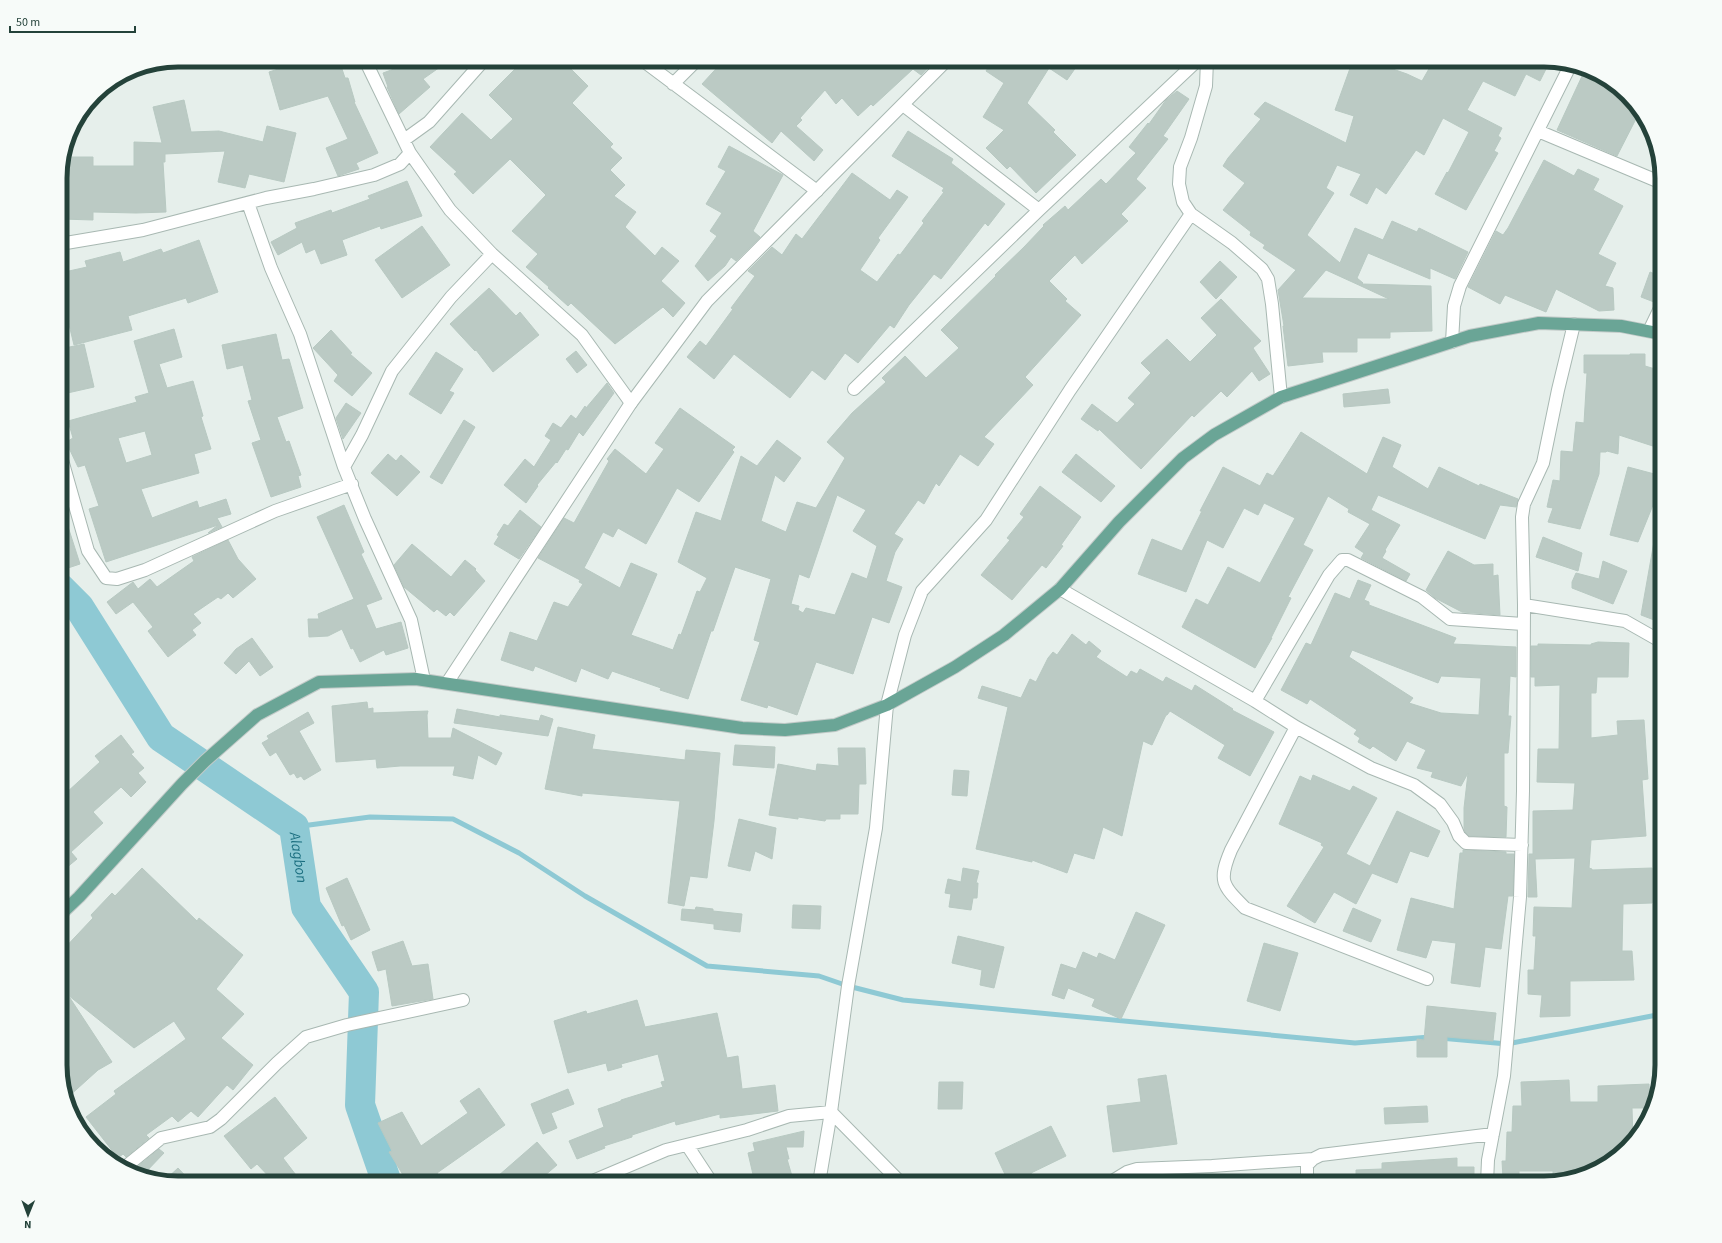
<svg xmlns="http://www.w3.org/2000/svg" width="1722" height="1243" font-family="'Source Sans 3',sans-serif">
	<rect width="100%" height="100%" fill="#e6efeb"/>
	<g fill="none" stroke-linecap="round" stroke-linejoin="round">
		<!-- stream -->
		<path stroke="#8ec9d4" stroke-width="5" d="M294,827L370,817L453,819L519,853L585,896L707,966L819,976L848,986L903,1000L1355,1043L1430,1037
			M1440,1038L1507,1044L1662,1014"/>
		<!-- river -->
		<path stroke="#8ec9d4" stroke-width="30" id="s1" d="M60,588L79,607L161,737L294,827L306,907L364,992L360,1105L387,1183"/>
	</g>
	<!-- building -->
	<path fill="#bbcac4" stroke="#b8c9c2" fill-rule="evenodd" d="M297,60H339L345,78H348L355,102H354L378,153L356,163L359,169L338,176L326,148L348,139L328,96L280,110L269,72L297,63Z
		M398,60H450L423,79L430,87L399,114L387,87H388L383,73L402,66Z
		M524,60H562L588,86L572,103L613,144L610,147L622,158L610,170L625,185L614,196L636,212L625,227L655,256L662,247L679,261L661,281L685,303L673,317L663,307L615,344L571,303L568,306L548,288L549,287L526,267L538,254L512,231L546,195L510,159L473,194L454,174L457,172L430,147L462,113L491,140L513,119L489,95Z
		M724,60H935L921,75L913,69L873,106L871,104L858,116L842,98L836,104L825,90L800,118L802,120L796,126L823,150L814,161L781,131L772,143L702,84Z
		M993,60H1081L1067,80L1049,68L1027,103L1055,130L1053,132L1076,155L1036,193L1010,166L1007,169L986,148L1004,130L983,117L1004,83L986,71Z
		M1353,60H1367L1407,74L1422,81L1434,60H1538L1548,65L1540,81L1526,74L1515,96L1483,81L1467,110L1502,128L1498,136L1501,138L1494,151L1498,153L1466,210L1435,194L1447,172L1448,173L1469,132L1443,118L1424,155L1416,150L1386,194L1376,187L1367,204L1350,195L1361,174L1337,165L1326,188L1334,193L1307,235L1340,263L1355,228L1383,240L1392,221L1417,232L1419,228L1468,252L1455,279L1430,268V279L1368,253L1357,278L1363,283L1362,284L1431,286L1432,331L1390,332V338H1357V352H1322L1323,362L1288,366L1283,326H1284L1278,290L1296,270L1263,248L1265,245L1250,235L1251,232L1223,210L1245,183L1223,166L1228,158L1261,119L1254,114L1265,102L1346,143L1354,116L1335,110ZM1326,270L1361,286L1389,299L1302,298Z
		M1583,74L1623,93L1639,113L1617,156L1557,130Z
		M1177,91L1189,99L1163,136L1168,139L1136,179L1146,188L1121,214L1128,221L1082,264L1075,255L1049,281L1067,299L1065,301L1081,315L1025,377L1033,385L984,437L994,444L978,466L960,454L939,486L936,483L924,504L918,500L894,534L903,539L895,552L886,581L902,587L889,623L872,617L853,674L816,662L797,715L768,705L767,708L741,700L760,642L754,640L771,579L735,567L713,631H711L688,699L660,690L661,688L612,671L608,679L581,668L576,682L535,666L533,671L501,660L510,632L537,641L554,602L568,607L583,584L579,582L580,580L538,558L564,518L574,523L609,461L607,459L615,449L646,474L664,449L655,443L680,408L735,447L732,450L734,452L699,502L677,488L646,544L618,528L613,537L603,532L584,568L620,588L631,563L657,574L631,635L673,650L679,634L681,635L697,591L700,592L707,578L678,562L696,512L721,521L741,456L757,466L777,440L801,458L784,482L775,475L761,521L786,532L797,502L816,508L845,458L827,442L852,413L886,382L882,378L905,356L926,378L959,348L941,330L996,276L995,275L1024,247L1044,226L1043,225L1065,206L1068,210L1101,179L1106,184L1136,153L1129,147L1148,123L1149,124L1166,100ZM837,495L866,510L853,531L877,546L867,579L852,573L835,615L806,608L803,613L798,610L799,606L791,604L799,574L809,578Z
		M184,100L191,132L219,131L263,142L267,126L296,133L284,182L249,174L245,188L218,182L225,151L165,154V162H163L166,212L136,213L93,212V220L62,219L63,157H93V166H134V142L162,143L153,107Z
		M908,131L953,159L951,163L1005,204L988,226L985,223L941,279L934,274L909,305L894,328L890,325L858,363L845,353L825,380L812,370L790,398L734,354L714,379L687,357L700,341L706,346L733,309L731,308L755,276L748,271L772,247L782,255L796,234L802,239L852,173L890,200L897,190L908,197L878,238L880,240L860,270L877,282L898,254L900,255L924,223L922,221L944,192L942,191L944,188L892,156Z
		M729,146L783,175L753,231L760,237L736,261L731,257L725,266L708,281L695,266L717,236L710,231L722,213L706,204L726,171L718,167Z
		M1544,160L1574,176L1578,169L1599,179L1593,190L1623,206L1598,254L1616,263L1605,286L1613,288L1614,310L1599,311L1556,289L1546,312L1505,295L1500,304L1468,287L1496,231L1503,235L1508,228Z
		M407,181L422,216L381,229L380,226L342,240L347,255L321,264L315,249L306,253L302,242L278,255L271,242L297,228L295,223L331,210L332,213L370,199L368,196Z
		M422,226L450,265L402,298L375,260Z
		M199,240L218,292L188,303L186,298L128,316L132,330L74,345L60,288V273L87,267L85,261L120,252L123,262L161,249L163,253Z
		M1220,261L1237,277L1216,299L1200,282Z
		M1650,272L1662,277L1654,302L1641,297Z
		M489,288L516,316L520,312L539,335L493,372L476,350L475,351L450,324Z
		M1221,299L1261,341L1253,348L1270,374L1259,381L1252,371L1227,397L1221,391L1194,417L1192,415L1141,469L1099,429L1098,431L1081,419L1092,404L1117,423L1135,404L1128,398L1151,373L1141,363L1167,339L1190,362L1217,335L1201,318Z
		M174,329L182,357L159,364L167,388L193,381L203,416L201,417L211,449L194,454L199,473L141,489L152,518L197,501L199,508L226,499L231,514L217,518L222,527L208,533L218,525L106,562L89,509L99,506L85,465L78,467L68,446V441L73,438L68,421L137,402L135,397L149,393L134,341ZM145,431L152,455L126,463L118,438Z
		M331,330L352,353L350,354L372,373L352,396L334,381L338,375L313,348Z
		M276,334L282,360L289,359L303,408L277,417L286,442L289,441L301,475L298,476L301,487L271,497L252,443L261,440L248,401L252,400L243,365L227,369L222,345Z
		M84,344L94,387L63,394L60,381V349Z
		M576,351L587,365L577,373L566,359Z
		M436,352L463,369L449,391L454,393L441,414L409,394Z
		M1630,354H1645V366L1662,371V449L1619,435L1618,454L1607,451L1606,452H1600L1599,474L1580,529L1548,522L1553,508L1547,507L1553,480L1560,481L1561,451L1573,452L1576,422L1584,423L1587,373H1584V355H1630Z
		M607,383L614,393L583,436L579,432L568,450L566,449L557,463L556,462L537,485L538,486L526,503L504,485L525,459L534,467L551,440L545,436L553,423L561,428L571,415L576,419L585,406L586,408Z
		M1388,389L1390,403L1344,407L1343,394Z
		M346,403L361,413L343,439L336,418Z
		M464,420L475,427L442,484L430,477Z
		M1301,432L1367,474L1383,437L1401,445L1392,467L1428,489L1439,467L1479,486L1480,484L1518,499L1516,507L1500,505L1485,539L1378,495L1371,510L1400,525L1385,550L1386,551L1382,558L1410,574L1406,581L1361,558L1364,553L1355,547L1370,524L1348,512L1349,509L1328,496L1303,545L1313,550L1288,597L1291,598L1271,638H1272L1255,668L1182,627L1196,599L1208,605L1228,567L1260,583L1295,518L1264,503L1258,515L1244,508L1223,548L1207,540L1186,592L1138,574L1152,539L1182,551L1202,511H1200L1223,467L1260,486L1267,473L1273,476Z
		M388,454L396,461L401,455L420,472L397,496L371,473Z
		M1076,454L1115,486L1101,502L1062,472Z
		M1628,467L1662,476V507L1653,505L1638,542L1610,535Z
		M1040,486L1081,517L1061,545L1063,546L1046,568L1042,565L1012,600L981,575L1010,540L1007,538L1024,517L1020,514Z
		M344,505L364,552L361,554L382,599L366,605L376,629L401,622L408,648L386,655L384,650L360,662L353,648L351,649L342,629L328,636L309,637L308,619H319L318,614L354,599L317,517Z
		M520,510L541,527L519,559L494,544L499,536L497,535L504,524L508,526Z
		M60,511H63L80,564L65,569L60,554Z
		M1655,536L1662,537V623L1641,615Z
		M1543,537L1582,553L1578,571L1536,557Z
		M228,540L238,559L256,579L233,598L228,593L221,599L218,597L193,614L201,623L192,630L196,635L168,657L148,631L153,627L133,602L116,614L107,602L133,582L138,589L150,579L157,587L194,561L192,557Z
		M412,544L451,577L465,560L476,569L475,570L485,581L454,616L450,612L446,616L437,609L434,612L404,587L394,565Z
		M1448,551L1474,565L1493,564V576L1498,575L1500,615L1462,612L1435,598L1426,590Z
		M1603,561L1627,571L1613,604L1572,588V582L1576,573L1599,579Z
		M1358,580L1371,585L1364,600L1369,602V605L1456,638L1453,644L1516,647V677L1510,676L1508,716H1511L1508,753H1504V806L1507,807L1506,837L1469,836L1465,832L1464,828V808L1468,773L1461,786L1431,777L1433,772L1417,768L1426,750L1407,741L1396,761L1373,746L1370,749L1358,742L1360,738L1354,734L1357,730L1310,699L1307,704L1281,690L1306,643L1311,645L1335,593L1350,599ZM1352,650L1438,683L1441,676L1481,678L1479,715L1441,713L1409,703L1413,698L1349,657Z
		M1072,634L1086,645L1089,641L1101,651L1096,657L1127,677L1131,671L1137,674L1140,669L1163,682L1166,677L1192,691L1195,685L1233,709L1232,710L1274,732L1250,776L1218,758L1225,745L1170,711L1167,715H1166L1152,745L1143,741L1122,836L1103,827L1094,859L1074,853L1067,873L1032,860V862L976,849L1008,707L978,698L982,686L1021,698L1030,679L1036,682L1048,658L1053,652L1057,655Z
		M252,638L273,667L260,676L249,661L236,674L224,663L236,649Z
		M1598,642L1629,643L1628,677H1597L1596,693H1591V738L1618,735L1617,721L1644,720L1648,779L1642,780L1646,836L1591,840L1589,868L1592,869V870L1652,868V903L1623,904L1622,951H1632L1634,980L1570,981V1016L1540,1017L1542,995L1528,994V970H1534L1536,936H1533L1534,907L1572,908L1575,858L1535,859L1537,897H1528L1529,854H1533V811L1573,810L1575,783L1537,782L1538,749H1559L1560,685L1535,686V677H1531V646H1538V644L1591,645V644Z
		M367,702L368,709L373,708V713L428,711L427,715L428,738H451L453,728L502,753L496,765L478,755L473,779L453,775L455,766H400L377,768L376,759L336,762L332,706Z
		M457,709L500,717V715L539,721L541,715L553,719L548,736L454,723Z
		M308,712L314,723L299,731L321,770L304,780L301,776L297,778L294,773L290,775L276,752L270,756L262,743L269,739L267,736Z
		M558,727L595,735L592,749L685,760L686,750L720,753L714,821L707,878L690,876L684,906L668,903L680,801L582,793V796L545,789Z
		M121,735L134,752L131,754L144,768L138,773L146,782L131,797L121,787L93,812L103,823L71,852L77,859L60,873V806L70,797L66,793L100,762L95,756Z
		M735,745L775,747L774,768L733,765Z
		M838,748H865L866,784H859L858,814H840V819H826L825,821L798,817V819L769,815L778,764L816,771L817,764L839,766Z
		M954,770L969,771L967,796L952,795Z
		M1313,775L1350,791L1353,786L1377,798L1346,854L1370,866L1397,811L1440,831L1428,857L1410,851L1397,883L1372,873L1356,904L1334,892L1315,923L1287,906L1324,847L1321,845L1322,843L1279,824L1300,776L1311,781Z
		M739,819L776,828L772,859L755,851L750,871L728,866Z
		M1463,850L1506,852V854H1514L1513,896H1508L1501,949L1485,947L1480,987L1451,983L1456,943L1432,940L1426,958L1397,950L1411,898L1454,909L1460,853H1463Z
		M142,868L197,921L199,918L243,955L216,989L244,1014L221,1038L253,1065L233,1090L227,1085L198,1117L191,1111L178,1122L172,1116L146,1135L149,1138L126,1157L123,1154L118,1158L86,1117L116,1094L114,1091L186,1039L174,1021L134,1048L68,995L112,1062L98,1070L67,1098L60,1073V953L93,918L91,915L112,893L115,896Z
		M963,868L979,871L976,883H978L977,898H973L971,910L949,907L951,894L945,893L948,879L961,882Z
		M347,878L370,930L351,940L344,925L342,926L326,888Z
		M793,905L821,906L820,929L792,928Z
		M696,907L713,909V911L742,914L740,932L714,929V924L681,920L682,909L695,910Z
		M1353,908L1381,920L1371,942L1343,931Z
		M1136,912L1165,925L1121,1019L1092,1006L1095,999L1068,988L1064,999L1052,995L1061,964L1076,969L1083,952L1097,958L1099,953L1115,960Z
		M958,936L1004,947L994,988L980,985L982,970L952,963Z
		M403,941L412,966L428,964L433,999L392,1006L386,969L378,971L372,952Z
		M1264,943L1298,953L1280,1011L1247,1001Z
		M637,1000L645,1027L717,1013L727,1058L738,1056L742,1089L775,1085L778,1111L720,1118V1114L676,1125L675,1121L632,1135V1137L604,1146L605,1148L577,1159L569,1141L604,1127L598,1109L621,1101V1100L663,1087L661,1082L665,1081L658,1054L621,1064L622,1067L608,1071L606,1063L568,1073L554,1021L586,1011L587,1014Z
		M1427,1006L1496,1013L1493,1041L1447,1037V1057H1417V1039L1424,1040Z
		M1166,1075L1177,1144L1113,1152L1107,1106L1141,1102L1138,1079Z
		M1569,1080L1570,1102H1598V1086L1649,1084L1650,1108H1632L1633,1140L1596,1171L1553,1181V1171H1519V1178H1503L1502,1161H1506L1507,1132H1512L1513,1106H1522L1521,1082Z
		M939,1082H963L962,1109H938Z
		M479,1088L505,1125L437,1173L443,1183H408L389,1152L392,1151L378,1123L402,1112L421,1146L468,1113L460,1101Z
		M568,1089L574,1104L551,1113L557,1128L543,1134L531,1104Z
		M275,1097L307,1138L283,1158L302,1183H275L257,1164L251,1169L224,1136Z
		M1427,1106L1428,1122L1385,1124L1384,1108Z
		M1051,1126L1066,1156L1031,1173L1035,1183H1009L995,1153Z
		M804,1131L803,1147H786L789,1159H787L794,1183H755L748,1153L755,1151L753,1143Z
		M537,1142L557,1165L536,1183H490Z
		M159,1149L164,1153L143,1175L136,1168Z
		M1457,1158V1167H1474V1183H1356V1170L1382,1169V1163Z
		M178,1168L192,1183L164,1181Z"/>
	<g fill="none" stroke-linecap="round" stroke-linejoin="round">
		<!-- minor casing -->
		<g stroke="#a8b8b2" stroke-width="14">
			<path id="minor" d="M642,60L817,191
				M1207,60L1206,86L1191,138L1180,167L1179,184L1183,202L1191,214L1232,243L1262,269L1268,279L1272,304L1281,397
				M673,84L697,60
				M903,105L1039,210
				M1538,131L1662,183
				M404,140L429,122L484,60
				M410,153L450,210L492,254L582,335L631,403
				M248,203L271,268L300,334L344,467L365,519L411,620L424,680
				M60,244L143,230L266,198L314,189L374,175L400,164L410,153L365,60
				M1649,331L1662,304
				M1452,342L1454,306L1460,286L1571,64
				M854,389L1039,210L1198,60
				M62,460L88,551L106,578L117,579L145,570L275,511L352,484
				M344,467L362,435L392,371L451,297L492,254
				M1060,589L1255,701L1296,727L1371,768L1414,785L1440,804L1453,822L1459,836L1466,843L1522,845
				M1524,605L1625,621L1662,642
				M1255,701L1329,575L1342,560H1348L1422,597L1450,619L1523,624
				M1296,727L1231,850C1218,881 1222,885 1245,908L1427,979
				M687,1145L712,1183
				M124,1168L161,1138L210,1127L221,1119L277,1063L306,1037L347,1025L463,1000
				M588,1183L666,1150L747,1130L789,1116L831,1112L901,1183
				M819,1183L831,1112L848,986L876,828L887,705L905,635L922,591L986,520L1070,390L1191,214
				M1109,1183L1127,1172L1137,1169L1212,1166L1313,1159L1321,1155L1493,1134
				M1307,1183V1165L1313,1159
				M1487,1183L1488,1160L1504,1076L1520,897L1523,791L1524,605L1522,517L1524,504L1543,463L1558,390L1574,324"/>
		</g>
		<!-- tertiary casing -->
		<g stroke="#a8b8b2" stroke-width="14">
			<path id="tertiary" d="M447,683L631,403L707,301L947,60"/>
		</g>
		<!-- primary casing -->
		<g stroke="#c2cac8" stroke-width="14">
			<path id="primary" d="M60,915L79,897L182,784L205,761L257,715L319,682L416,679L742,728L785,730L835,725L887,705L955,667L1004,635L1060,589L1119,522L1183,458L1214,435L1281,397L1470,336L1539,323L1621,326L1662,334"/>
		</g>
		<!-- minor -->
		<use href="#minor" stroke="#fff" stroke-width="12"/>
		<!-- tertiary -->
		<use href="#tertiary" stroke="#fff" stroke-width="12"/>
		<!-- primary -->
		<use href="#primary" stroke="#6aa596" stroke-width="12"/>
	</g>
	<g text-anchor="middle" stroke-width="3" stroke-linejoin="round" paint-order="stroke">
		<!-- water labels -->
		<g font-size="15" font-style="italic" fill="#1c6f80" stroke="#f7fbf9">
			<text dy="5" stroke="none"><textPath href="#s1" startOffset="372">Alagbon</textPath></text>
		</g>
	</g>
	<!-- crop -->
	<path d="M0 0H1722V1243H0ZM178 67H1544A111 111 0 0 1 1655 178V1065A111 111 0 0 1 1544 1176H178A111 111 0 0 1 67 1065V178A111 111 0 0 1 178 67Z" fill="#f7fbf9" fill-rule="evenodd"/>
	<path fill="none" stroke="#24423a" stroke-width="5" d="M178 67H1544A111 111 0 0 1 1655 178V1065A111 111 0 0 1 1544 1176H178A111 111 0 0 1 67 1065V178A111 111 0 0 1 178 67Z"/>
	<!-- north arrow -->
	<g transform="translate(28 1215) rotate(181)" stroke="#f7fbf9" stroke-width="3" paint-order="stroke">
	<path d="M0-3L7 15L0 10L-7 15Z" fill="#24423a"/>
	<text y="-6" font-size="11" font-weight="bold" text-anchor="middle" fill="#24423a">N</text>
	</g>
	<!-- scale -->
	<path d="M10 26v6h125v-6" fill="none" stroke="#24423a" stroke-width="2"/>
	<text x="16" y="26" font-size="12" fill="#24423a" stroke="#f7fbf9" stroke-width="3" paint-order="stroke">50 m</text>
</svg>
